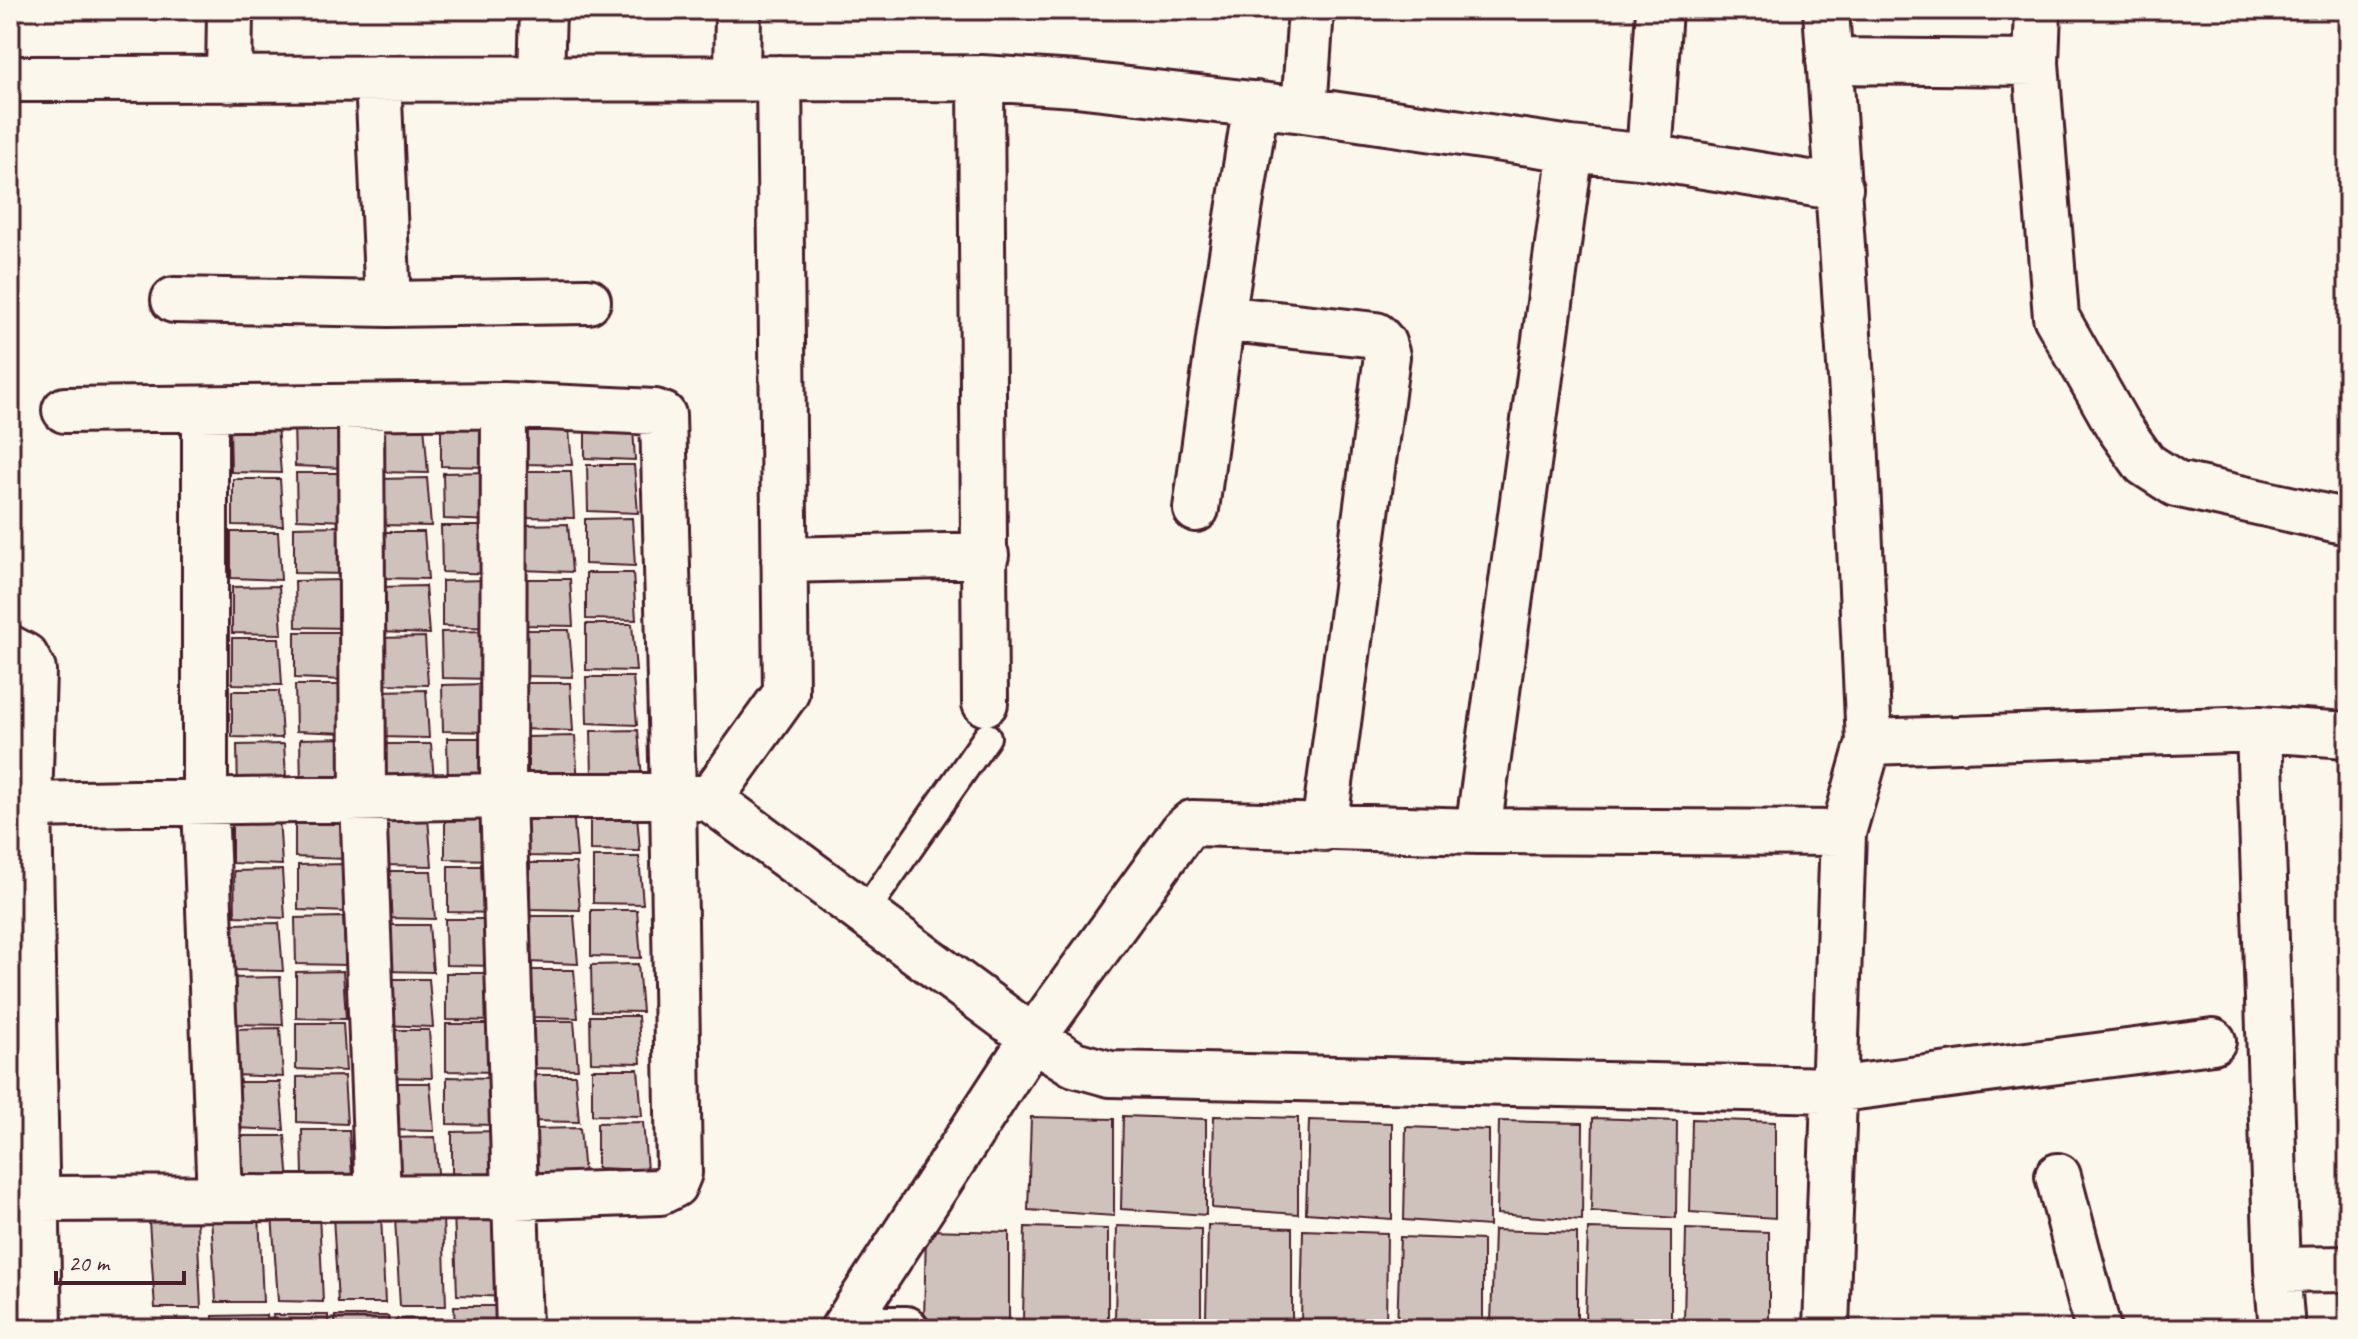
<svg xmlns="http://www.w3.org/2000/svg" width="2358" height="1339" font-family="Caveat,sans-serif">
	<rect width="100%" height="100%" fill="#fbf7ec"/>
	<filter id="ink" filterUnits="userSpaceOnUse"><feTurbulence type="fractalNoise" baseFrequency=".0125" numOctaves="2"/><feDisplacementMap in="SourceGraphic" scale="16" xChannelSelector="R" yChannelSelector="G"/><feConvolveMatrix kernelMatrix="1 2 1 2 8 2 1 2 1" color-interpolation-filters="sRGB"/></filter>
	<g filter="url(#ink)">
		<!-- building -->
		<path fill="#cfc2bc" stroke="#4a1f2b" stroke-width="2" d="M585,412H632L635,460L585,458Z
			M521,418H568L572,465L522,464Z
			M487,419L491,467L441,466V420Z
			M294,420H341L344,468L295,466Z
			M424,425L428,473L378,472L377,426Z
			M230,426H277L281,473L231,472Z
			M587,465H634L638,513L588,511Z
			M524,471H571L574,518L524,517Z
			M490,472L494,521L444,519L443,473Z
			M296,473H344L347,521L297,519Z
			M427,478L431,526L381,525L380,479Z
			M233,479H280L283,526L233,525Z
			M632,518L635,566L585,564V519Z
			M568,524L572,572L522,570V525Z
			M341,526L345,574L294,573V527Z
			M441,526H488L492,574L442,572Z
			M231,532H278L281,580L231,578Z
			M378,532H424L428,579L378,578Z
			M586,573H633L636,620L586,619Z
			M523,579H570L573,626L523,625Z
			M342,580L345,628L296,627L295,581Z
			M488,580L492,628L442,626V581Z
			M279,586L282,634L232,633V587Z
			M425,586L429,634L379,632V587Z
			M586,624H632L636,671L586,670Z
			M522,630H569L573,677L523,676Z
			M488,631L491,679L442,678L441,632Z
			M295,632H342L345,680L295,678Z
			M425,637L428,685L379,684L378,638Z
			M232,638H279L282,685L232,684Z
			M586,677H633L637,725L587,723Z
			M523,683H570L573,731L523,729Z
			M489,684L493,732L443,731L442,685Z
			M295,685H342L346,733L296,731Z
			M426,690L429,738L379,737V691Z
			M232,691H279L282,738L232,737Z
			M638,730L642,779L592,777L591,731Z
			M575,736L578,785L528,783V737Z
			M347,738L351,787L301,785L300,739Z
			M447,738H494L498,786L448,785Z
			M284,744L287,793L238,791L237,745Z
			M384,744H431L435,792L384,790Z
			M590,804H636L640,851L590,850Z
			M527,810H573L577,857L527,856Z
			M342,811L345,859L295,857V812Z
			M445,812H491L495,860L445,859Z
			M279,816L282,865L232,863V817Z
			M382,818H428L432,866L382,865Z
			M593,857H639L643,904L593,903Z
			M530,863H576L580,910L530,909Z
			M345,864L348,912L298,910V865Z
			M448,866H494L498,913L448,912Z
			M282,870L285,918L235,916L234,871Z
			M384,871H431L435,919L385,918Z
			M591,910H637L641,958L591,956Z
			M527,916H574L578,964L528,962Z
			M343,917L346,965L296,964L295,918Z
			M445,919H492L496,966L446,965Z
			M279,923L283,971L232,970V924Z
			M382,925H429L433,972L382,971Z
			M638,964L642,1012L592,1011L591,965Z
			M528,970H574L578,1018L528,1017Z
			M343,971L346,1019L296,1018V972Z
			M446,973H493L496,1021L446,1020Z
			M280,977L283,1025L233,1024V978Z
			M383,979H429L433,1027L383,1025Z
			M590,1016H638L641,1063L591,1062Z
			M527,1021H574L578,1069L528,1068Z
			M296,1023H343L346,1071L296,1069Z
			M446,1024H492L496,1072L446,1071Z
			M280,1028L283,1077L233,1075V1029Z
			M383,1030H429L432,1078L383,1077Z
			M592,1069H638L642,1116L592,1115Z
			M528,1075H575L579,1122L529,1121Z
			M344,1076L347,1124L297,1122V1077Z
			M447,1077L493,1078L497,1125L447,1124Z
			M233,1082H280L284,1130L234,1128Z
			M383,1083H430L434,1131L384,1130Z
			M1123,1116L1206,1119V1215L1121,1209Z
			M1214,1116L1298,1118V1214L1212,1208Z
			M1031,1117L1114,1119V1216L1028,1210Z
			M1593,1118L1677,1121L1676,1218L1591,1211Z
			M1692,1119L1775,1122V1218L1690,1212Z
			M1309,1120L1392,1123V1219L1306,1213Z
			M1499,1121L1583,1123L1582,1220L1497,1214Z
			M643,1122L647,1170L597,1168V1123Z
			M1406,1127L1489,1130V1226L1404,1220Z
			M580,1128L584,1176L534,1174V1129Z
			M302,1130H349L352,1177L303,1176Z
			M498,1131L502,1179L452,1177V1132Z
			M238,1136H285L289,1183L239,1182Z
			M435,1137L439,1185L389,1183L388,1138Z
			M507,1209L510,1297L457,1295L454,1210Z
			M259,1213L263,1302H216L211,1215Z
			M319,1213L323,1302L278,1301L272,1214Z
			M381,1214L385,1303H338L333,1216Z
			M443,1217L446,1306H400L395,1218Z
			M197,1219L201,1308H155L149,1221Z
			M1208,1225L1292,1228V1324L1206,1318Z
			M1117,1226L1201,1229V1325L1115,1319Z
			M1025,1227L1108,1229V1326L1023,1320Z
			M1588,1229L1671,1231V1327L1585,1321Z
			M1686,1229L1769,1232V1328L1684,1322Z
			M926,1230L1009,1232V1328L924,1322Z
			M1303,1230L1387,1233L1386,1329L1301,1323Z
			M1494,1230L1577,1233V1329L1491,1324Z
			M1400,1237L1483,1240V1329H1397Z
			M454,1306H507L508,1329H455Z
			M266,1315L267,1329H213V1316Z
			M273,1315H328V1329H274Z
			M335,1316H388L389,1329H335Z
			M396,1319H450V1329H397Z
			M151,1321H204L205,1329H151Z"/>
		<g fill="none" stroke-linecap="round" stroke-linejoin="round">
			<!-- service casing -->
			<g stroke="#4a1f2b" stroke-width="32">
				<path id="service" d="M864,913L987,737"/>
			</g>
			<!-- minor casing -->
			<g stroke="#4a1f2b" stroke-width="50">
				<path id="minor" d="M1826,10L1855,438L1869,742L1843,833L1826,1329
					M2038,10L2036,63L2056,317L2118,426L2145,464L2176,484L2348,522
					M1829,61L2036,63
					M378,78L388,304
					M541,78L543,10
					M737,78L738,10
					M981,78L985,703
					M10,79L981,78L1076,84L1304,110L1571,149L1649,157L1840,188
					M229,80L230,10
					M1304,110L1311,10
					M1649,157L1659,10
					M174,300L388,304L588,301
					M1222,318L1376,335L1383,343L1387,356L1324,828
					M504,405L503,796L519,1329
					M361,407L363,799L378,1198
					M205,410V803L220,1198
					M1196,509L1222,318L1256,104
					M784,560L986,555
					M10,648L25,656L33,670L29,805L39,1329
					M2259,729L2277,1270L2282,1329
					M1869,742L2259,729L2348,735
					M710,799L786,693L779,78
					M29,805L503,796H673L710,799L1033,1038L1074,1064L1110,1074L1833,1090L2213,1041
					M1478,831L1571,149
					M2058,1176L2098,1329
					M37,1199L515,1197L660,1192L674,1185L679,1173L673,796L663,415L655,412L504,405L65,410
					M2277,1270L2348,1269
					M844,1328L906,1329
					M843,1329L1033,1038L1183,831L1192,823L1478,831L1843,833"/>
			</g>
			<!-- service -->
			<use href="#service" stroke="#fbf7ec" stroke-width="26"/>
			<!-- minor -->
			<use href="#minor" stroke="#fbf7ec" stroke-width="44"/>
		</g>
	</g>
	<!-- margin -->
	<rect width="2358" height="1339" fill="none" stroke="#fbf7ec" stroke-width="40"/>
	<rect x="20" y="20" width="2318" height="1299" fill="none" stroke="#4a1f2b" stroke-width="3" filter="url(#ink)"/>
	<!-- scale -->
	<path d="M56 1271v12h128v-12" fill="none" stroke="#4a1f2b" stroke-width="4"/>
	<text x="68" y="1271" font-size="24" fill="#4a1f2b" stroke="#fbf7ec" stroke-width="6" paint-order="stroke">20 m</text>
</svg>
